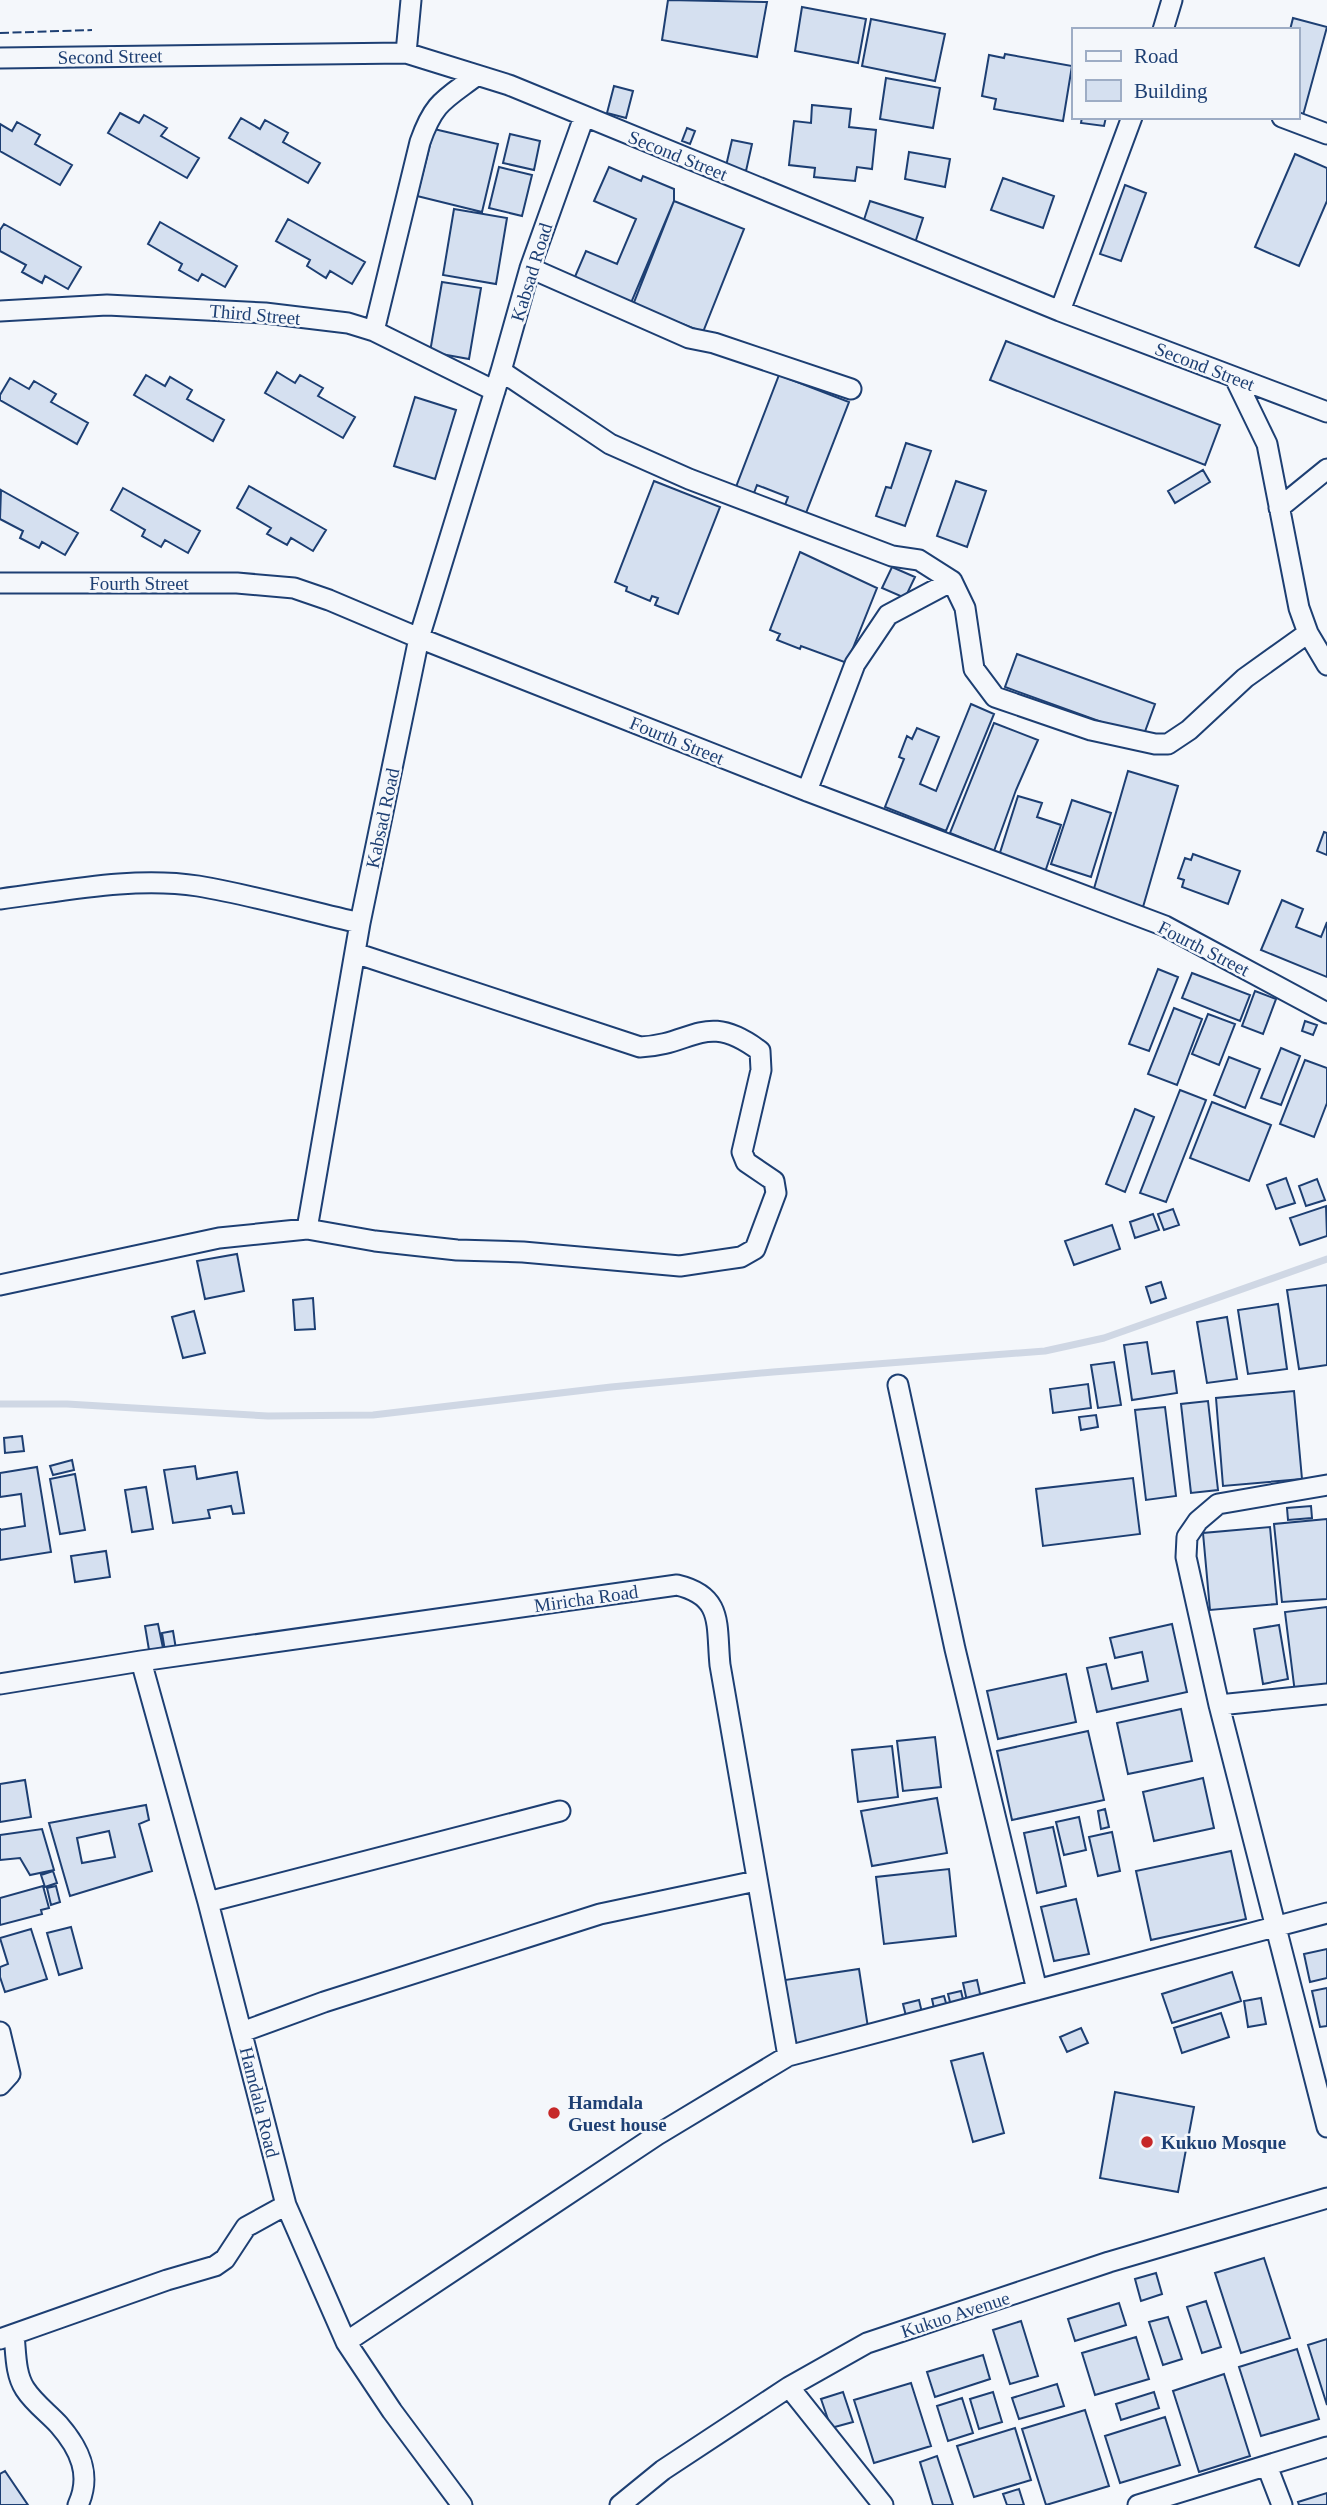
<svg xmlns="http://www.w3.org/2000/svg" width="1327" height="2505" font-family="Georgia,serif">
	<rect width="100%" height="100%" fill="#f4f7fb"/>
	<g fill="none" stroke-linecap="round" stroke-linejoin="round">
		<!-- stream -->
		<path stroke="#cfd7e4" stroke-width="7" d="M0,1404H67L268,1416L373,1415L611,1387L773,1372L1045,1351L1104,1338L1327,1259"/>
	</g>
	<!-- building -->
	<path fill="#d5e0f0" stroke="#1d3f73" stroke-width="2" fill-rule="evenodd" d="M668,0L767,2L757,57L662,40Z
		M802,7L866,19L858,63L795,51Z
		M1293,18L1327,27L1302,119L1297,117V30H1290Z
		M871,19L945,34L935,81L862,66Z
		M1005,54L1072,66L1063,121L994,109L996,99L982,96L989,55L1004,58Z
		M886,78L940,88L933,128L880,119Z
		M614,86L633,91L626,118L607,113Z
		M812,105L851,109L849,127L876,130L872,169L857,167L855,181L814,177L815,168L789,165L794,121L811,123Z
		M120,113L139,123L144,115L167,128L161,136L199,158L187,178L108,133Z
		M1082,117H1106L1104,126L1081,123Z
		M241,118L260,129L265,120L288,133L283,142L320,163L308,183L229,138Z
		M17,122L40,135L35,144L72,165L60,185L0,151V124L12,131Z
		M687,128L695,131L690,144L682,141Z
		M434,129L498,144L482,212L417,196Z
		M510,134L540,141L534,170L503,163Z
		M732,140L752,144L746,171L726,166Z
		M909,152L950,159L945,187L905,179Z
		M1295,154L1327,168V201L1299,266L1255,247Z
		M499,167L532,175L522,216L489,208Z
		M609,167L641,181L643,176L674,189V201L631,303L574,279L586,251L617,264L636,219L594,201Z
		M1003,178L1054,196L1043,228L991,210Z
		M1125,185L1146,193L1121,261L1100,254Z
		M674,201L744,229L703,332L633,305Z
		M870,201L923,218L915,243L862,226Z
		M454,209L507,218L496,284L443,275Z
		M288,219L365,262L352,284L330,271L326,278L307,266L310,260L276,241Z
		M160,222L237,266L225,287L202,274L198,281L179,270L182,264L148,244Z
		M4,224L81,267L68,289L45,276L42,283L22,272L26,265L0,251V230Z
		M442,282L481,288L469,359L430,352Z
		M1006,341L1220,425L1205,465L990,380Z
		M277,372L295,383L300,375L323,388L318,396L355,417L343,438L265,393Z
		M146,375L165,386L170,377L192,390L187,399L224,420L213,441L134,395Z
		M779,375L849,402L806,513L785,505L788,497L757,485L754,493L736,487Z
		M10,378L29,389L34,381L56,394L51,402L88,423L77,444L0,400V395Z
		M415,397L456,410L435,479L394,466Z
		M906,443L931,451L905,526L876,516L886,487L891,488Z
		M1203,470L1210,482L1175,503L1168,491Z
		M654,481L720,507L678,614L655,605L658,598L652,596L650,601L626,591L627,587L615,582Z
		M956,481L986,491L967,547L937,536Z
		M249,486L326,530L313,551L291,538L287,545L267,534L271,528L237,508Z
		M123,488L200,531L188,553L165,540L161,547L142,536L145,530L111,510Z
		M1,490L78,533L65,555L42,542L39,548L20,538L23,531L0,519Z
		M800,552L877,588L847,663L801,646L800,649L777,640L780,634L770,630Z
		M892,567L915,577L905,598L882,588Z
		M1017,654L1155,704L1143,737L1005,687Z
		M971,704L994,714L946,831L885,807L904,759L899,757L907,736L912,739L917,728L939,737L920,784L936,791Z
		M994,723L1038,740L1016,790L994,851L950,833Z
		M1128,771L1178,786L1143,907L1093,892Z
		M1018,796L1042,803L1037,817L1061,825L1044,875L998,859Z
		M1072,800L1111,813L1091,877L1051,864Z
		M1324,832L1327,833V855L1317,851Z
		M1193,854L1240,871L1228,904L1182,887L1184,880L1178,878L1185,858L1191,860Z
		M1282,900L1303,909L1296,927L1321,937L1327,922V977L1261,950Z
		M1158,969L1178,977L1149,1051L1129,1044Z
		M1192,973L1250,995L1240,1021L1182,998Z
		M1255,991L1276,999L1263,1034L1242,1026Z
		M1174,1008L1202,1019L1177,1085L1148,1074Z
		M1208,1014L1235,1024L1219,1065L1192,1054Z
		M1305,1021L1317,1025L1313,1035L1302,1031Z
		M1281,1048L1300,1056L1281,1105L1261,1098Z
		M1229,1057L1260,1069L1245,1108L1214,1095Z
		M1305,1060L1327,1068V1103L1314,1137L1280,1124Z
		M1180,1090L1206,1100L1166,1202L1140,1193Z
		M1212,1102L1271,1125L1249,1181L1190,1158Z
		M1135,1109L1154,1117L1125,1192L1106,1184Z
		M1286,1178L1295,1203L1276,1209L1267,1185Z
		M1317,1179L1325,1200L1306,1206L1299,1186Z
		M1326,1206L1327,1236L1300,1245L1290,1218Z
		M1173,1209L1179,1225L1164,1230L1158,1214Z
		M1153,1214L1159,1230L1135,1238L1130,1222Z
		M1112,1225L1120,1249L1074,1265L1065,1241Z
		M237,1254L244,1291L205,1299L197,1261Z
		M1161,1282L1166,1298L1151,1303L1146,1287Z
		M1327,1285V1365L1299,1369L1287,1290Z
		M313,1298L315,1329L295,1330L293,1300Z
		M1278,1304L1287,1369L1248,1374L1238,1310Z
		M194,1311L205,1353L183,1358L172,1317Z
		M1227,1317L1237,1379L1207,1383L1197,1322Z
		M1147,1342L1152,1374L1174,1371L1177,1393L1132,1400L1124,1345Z
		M1114,1362L1121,1405L1098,1408L1091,1365Z
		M1088,1384L1091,1408L1053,1413L1050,1389Z
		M1294,1391L1302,1479L1223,1486L1216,1398Z
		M1208,1401L1218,1490L1191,1493L1181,1404Z
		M1165,1407L1176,1496L1146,1500L1135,1410Z
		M1096,1415L1098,1427L1081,1430L1079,1417Z
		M22,1436L24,1451L5,1453L4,1438Z
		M72,1460L74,1470L53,1475L50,1466Z
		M195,1466L197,1479L237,1472L244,1513L233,1514L231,1506L208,1510L210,1518L173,1523L164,1470Z
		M37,1467L51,1552L0,1560V1528V1530L25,1526L21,1494L0,1497V1473Z
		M75,1474L85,1530L60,1534L50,1479Z
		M1133,1478L1140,1534L1043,1546L1036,1489Z
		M146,1487L153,1529L132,1532L125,1490Z
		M1311,1506L1312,1518L1288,1520L1287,1508Z
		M1327,1519V1599L1282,1602L1274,1524Z
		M1270,1527L1277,1604L1210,1610L1203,1533Z
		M106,1551L110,1577L75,1582L71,1556Z
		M1327,1607V1689L1295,1693L1285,1612Z
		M158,1624L163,1648L149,1650L145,1626Z
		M1172,1624L1187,1692L1097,1712L1087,1668L1106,1664L1112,1689L1148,1681L1142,1652L1115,1658L1110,1638Z
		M1279,1625L1288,1679L1263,1684L1254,1629Z
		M173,1631L176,1649L165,1651L162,1633Z
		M1066,1674L1076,1722L998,1739L987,1691Z
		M1181,1709L1192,1761L1128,1774L1117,1723Z
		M1088,1731L1104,1800L1012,1820L997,1751Z
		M935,1737L941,1787L903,1791L897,1741Z
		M892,1746L898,1797L858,1802L852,1750Z
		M1203,1778L1214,1828L1154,1841L1143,1792Z
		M25,1780L31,1817L0,1822V1784Z
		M937,1798L947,1853L872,1866L861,1811Z
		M146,1805L149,1820L139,1824L152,1871L70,1896L49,1823ZM109,1831L115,1857L82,1863L77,1838Z
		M1105,1809L1109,1827L1101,1829L1098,1811Z
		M1079,1817L1086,1850L1064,1855L1056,1822Z
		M1053,1827L1066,1886L1037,1893L1024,1833Z
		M42,1829L54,1870L30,1875L20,1858L0,1860V1835Z
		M1112,1832L1120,1871L1098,1876L1089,1837Z
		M1231,1851L1246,1919L1151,1940L1136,1871Z
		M949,1869L956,1936L884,1944L876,1877Z
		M53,1871L57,1883L45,1887L41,1875Z
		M43,1886L49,1908L41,1910L42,1914L0,1925V1898Z
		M56,1886L60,1902L51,1905L47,1888Z
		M1076,1899L1089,1954L1054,1961L1041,1907Z
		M71,1927L82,1968L59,1975L47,1933Z
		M31,1929L47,1979L5,1992L0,1977V1967L8,1964L0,1938Z
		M1327,1949V1978L1310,1982L1304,1954Z
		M859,1969L869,2034L795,2045L785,1980Z
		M1232,1972L1241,2001L1172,2023L1162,1994Z
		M977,1980L981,1998L967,2001L963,1983Z
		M1327,1988V2026L1320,2027L1312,1991Z
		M961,1991L965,2008L952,2010L948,1994Z
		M944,1996L948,2010L935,2013L932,1999Z
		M1261,1998L1266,2024L1248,2027L1244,2001Z
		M919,2000L923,2017L907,2020L903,2004Z
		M1221,2013L1229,2037L1182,2053L1174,2028Z
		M1081,2028L1088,2043L1067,2052L1060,2037Z
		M983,2053L1004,2133L973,2142L951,2061Z
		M1115,2092L1194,2107L1178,2192L1100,2178Z
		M1264,2258L1290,2338L1241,2353L1215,2273Z
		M1156,2273L1162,2294L1141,2301L1135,2279Z
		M1206,2301L1221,2347L1202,2353L1187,2307Z
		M1119,2303L1126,2325L1075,2341L1068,2319Z
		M1168,2317L1182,2359L1163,2365L1149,2322Z
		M1021,2321L1038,2376L1010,2384L993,2330Z
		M1136,2337L1149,2379L1095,2395L1082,2353Z
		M1327,2339V2405L1308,2345Z
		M1297,2349L1319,2419L1261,2436L1239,2367Z
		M983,2355L990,2379L935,2397L927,2372Z
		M1224,2374L1250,2456L1199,2472L1173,2391Z
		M911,2383L931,2446L874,2463L854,2400Z
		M1057,2384L1064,2406L1019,2419L1012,2398Z
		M843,2392L853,2422L831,2428L821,2399Z
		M993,2392L1002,2422L979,2429L970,2399Z
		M1154,2392L1159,2408L1121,2420L1116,2404Z
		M962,2398L973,2433L948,2441L937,2406Z
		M1085,2410L1109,2486L1046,2505L1022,2429Z
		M1165,2417L1180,2465L1120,2483L1105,2436Z
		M1015,2428L1031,2480L974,2497L957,2446Z
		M937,2456L953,2505H933L920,2462Z
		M5,2471L28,2505H0V2474Z
		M1019,2489L1024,2505H1007L1003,2494Z
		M1327,2493V2505H1299L1298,2502Z"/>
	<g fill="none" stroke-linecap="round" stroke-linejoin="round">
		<!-- street casing -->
		<g stroke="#1d3f73" stroke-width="23">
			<path id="street" d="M1163,30L1172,0
				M406,53L411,0
				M0,58L406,53L509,85L1060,311L1327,412
				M1282,117L1327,134
				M530,268L689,338L714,343L851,389
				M0,311L107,305L265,313L348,323L374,331L495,391
				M1060,311L1132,117
				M374,331L420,142C434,102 444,100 476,76
				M501,371L610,444L689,479L892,556L919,560L952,581L965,608L974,669L995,697L1091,730L1155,744H1168L1189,730L1245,678L1308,633
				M1235,378L1267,444L1299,608L1308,633L1327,665
				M1279,508L1327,469
				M0,583H237L294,588L329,600L419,638L807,791L1165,926L1327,1013
				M807,791L855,664L888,615L952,581
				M0,899C64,891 133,876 198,886C252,895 307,911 360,923
				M307,1229L375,1241L457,1250L523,1252L680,1266L741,1257L755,1249L776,1193L774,1181L746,1162L742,1152L761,1070L760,1051C705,1010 694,1045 640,1047L355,953
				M0,1285L219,1238L307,1229L360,923L419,638L501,371L530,268L584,117
				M898,1385L955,1649L1037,1990
				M1327,1485L1218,1504L1198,1521L1187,1537L1186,1557L1219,1705L1327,2127
				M141,1661L208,1902L286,2205L346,2342L392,2411L462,2505
				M0,1684L141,1661L677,1585C724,1596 716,1625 720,1665L788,2056
				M1219,1705L1327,1694
				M208,1902L560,1811
				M0,2032L10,2074L0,2085
				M242,2032L324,2002L600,1914L756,1881
				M14,2335C16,2352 15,2374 25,2389C34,2403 48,2413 59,2425C80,2449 92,2475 78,2505
				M0,2339L167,2280L215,2266L225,2259L246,2227L286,2205
				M346,2342L657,2135L788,2056L1327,1913
				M789,2387L883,2505
				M1267,2466L1282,2505
				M620,2505L663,2470L789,2387L867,2343L1109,2262L1327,2198
				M1138,2505L1327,2447"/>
		</g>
		<!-- street -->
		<use href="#street" stroke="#f4f7fb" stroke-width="19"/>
		<!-- fence -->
		<path stroke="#1d3f73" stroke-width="2" stroke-dasharray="9 3.5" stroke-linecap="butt" d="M0,33L92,30"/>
	</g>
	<!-- markers -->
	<g fill="#c62828" stroke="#f4f7fb" stroke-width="2.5">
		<circle cx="554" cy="2113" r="7"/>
		<circle cx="1147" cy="2142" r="7"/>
	</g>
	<g text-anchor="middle" stroke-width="5" stroke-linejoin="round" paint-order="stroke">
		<!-- street labels -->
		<g font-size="19" fill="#1d3f73" stroke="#f4f7fb">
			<text transform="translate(110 56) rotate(-1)" y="7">Second Street</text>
			<text transform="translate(678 155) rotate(22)" y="7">Second Street</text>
			<text transform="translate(531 272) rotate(-73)" y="7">Kabsad Road</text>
			<text transform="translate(255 314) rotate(5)" y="7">Third Street</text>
			<text transform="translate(1205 366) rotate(21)" y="7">Second Street</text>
			<text x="139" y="590">Fourth Street</text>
			<text transform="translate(677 740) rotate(22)" y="7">Fourth Street</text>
			<text transform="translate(382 818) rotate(-78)" y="7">Kabsad Road</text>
			<text transform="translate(1204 948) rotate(27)" y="7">Fourth Street</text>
			<text transform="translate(586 1598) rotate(-8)" y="7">Miricha Road</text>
			<text transform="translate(260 2102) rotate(76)" y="7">Hamdala Road</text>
			<text transform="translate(955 2314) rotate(-18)" y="7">Kukuo Avenue</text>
		</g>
		<!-- poi labels -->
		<g font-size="19" font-weight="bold" fill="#1d3f73" stroke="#f4f7fb" text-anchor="start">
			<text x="568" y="2109">Hamdala<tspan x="568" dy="22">Guest house</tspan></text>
			<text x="1161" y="2149">Kukuo Mosque</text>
		</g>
	</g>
	<!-- legend -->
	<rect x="1072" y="28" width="228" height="91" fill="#f4f7fb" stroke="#9eadc5" stroke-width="2"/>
	<rect x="1086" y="51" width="35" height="10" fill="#f4f7fb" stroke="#9eadc5" stroke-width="2"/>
	<text x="1134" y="63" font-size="21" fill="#1d3f73">Road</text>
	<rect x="1086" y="80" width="35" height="21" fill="#d5e0f0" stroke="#9eadc5" stroke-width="2"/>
	<text x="1134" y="98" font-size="21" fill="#1d3f73">Building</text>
</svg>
